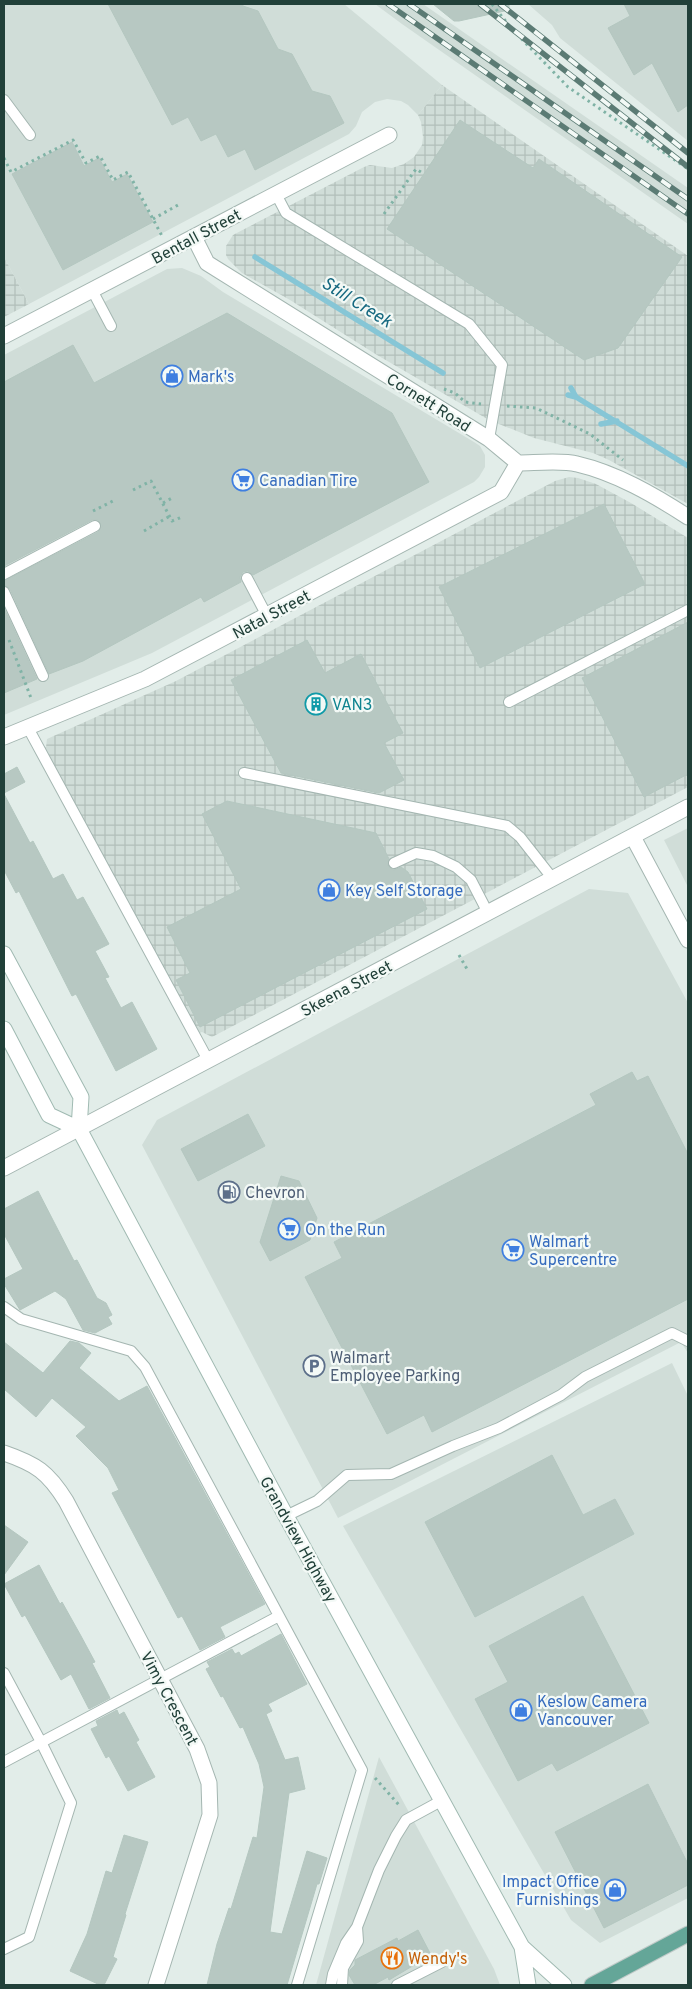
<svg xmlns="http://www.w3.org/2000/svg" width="692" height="1989" font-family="Overpass,sans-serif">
	<defs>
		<pattern id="industrial-grid" width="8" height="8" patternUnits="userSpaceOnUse" patternTransform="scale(1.25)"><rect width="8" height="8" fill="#d0ddd8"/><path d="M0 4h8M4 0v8" fill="none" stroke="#b2bfba"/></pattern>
	</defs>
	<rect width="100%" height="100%" fill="#e2ede9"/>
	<!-- built -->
	<path fill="#d0ddd8" d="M4,4H344L442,85L418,115L408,105L401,101L387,99L375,102L362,112L356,126L349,134L29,304L4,257Z
		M375,4H423L688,188V224L402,24Z
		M528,4H688V141L560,38L552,25Z
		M182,268L201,276L223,292L474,442L480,446L485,455V467L479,477L474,482L152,653L4,715V355L167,269Z
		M688,828V887L664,840Z
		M589,889L628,893L688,1003V1353L681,1342L338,1518L142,1145L157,1120Z
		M672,1363L688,1396V1898L600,1943L571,1920L343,1526Z
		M379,1757L494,1969L500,1985H316Z"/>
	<!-- industrial -->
	<path fill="url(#industrial-grid)" d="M442,85L688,256V504L609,460L593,453L534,438L489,420L377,355L290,300L242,273L228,259L226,255V246L233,235L364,167L370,165L392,168L404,164L414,157L422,145L423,137L421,122L418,115Z
		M4,257L29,304L4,317Z
		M569,477L578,478L596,484L631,503L688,538V787L212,1037L202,1032L195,1035L40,751L46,747L47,739L176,681L555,481Z"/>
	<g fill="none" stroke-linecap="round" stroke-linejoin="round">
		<!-- stream -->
		<path stroke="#86c6d6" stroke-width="5.5" d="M255,257L443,373
			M571,388L576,397
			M568,395L576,397L688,466
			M601,424L617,421"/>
	</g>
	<!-- building -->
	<path fill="#b7c8c2" stroke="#b4c7c0" d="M108,4H242L243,6L258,11L278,49L292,54L312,91L330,96L344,123L255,170L245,149L228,157L216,134L201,141L188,117L172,125Z
		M433,4H509V10L459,21H454Z
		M624,4H688V105L678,112L652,63L634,75L608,28L630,16Z
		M460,120L533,168L539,159L682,257L618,348L584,360L387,229Z
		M72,142L84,166L99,158L112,182L127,174L153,222L63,270L12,174Z
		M227,313L392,413L429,482L253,575L248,571L243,572L240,577L241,582L204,602L201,597L83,661L49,674L10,589L4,585V581L98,532L102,526L98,520H92L4,566V382L73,345L94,383Z
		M604,504L645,584L480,668L439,587Z
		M4,608L37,679L4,693Z
		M688,622V774L644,797L582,678Z
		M307,640L325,673L361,654L403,733L384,743L404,780L379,793L281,773L231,680Z
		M17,767L25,782L4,793V774Z
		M4,794L30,843L33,841L53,879L63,874L77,900L83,897L109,944L95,951L109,977L105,978L121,1008L132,1002L157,1049L116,1071L76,994L72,996L19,891L16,893L4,870Z
		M227,801L376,833L389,859L388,866L394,870L401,867L408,872L427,909L200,1027L176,980L190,973L167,927L241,889L202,814Z
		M632,1072L637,1081L648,1076L688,1154V1299L432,1432L424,1415L387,1434L305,1277L342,1258L334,1242L596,1105L590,1094Z
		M248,1114L265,1146L198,1181L181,1149Z
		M281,1176L299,1181L317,1218L310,1240L270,1261L260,1242Z
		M38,1191L74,1261L77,1260L97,1298L106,1303L112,1315L108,1317L112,1324L95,1333L83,1330L66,1299L55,1291L20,1310L4,1284V1279L23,1269L4,1234V1209Z
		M70,1341L79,1343L91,1353L79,1368L119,1401L147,1386L265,1604L220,1627L225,1637L200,1650L182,1616L178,1618L112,1493L119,1490L108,1468L76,1436L86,1427L52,1398L36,1417L4,1389V1342L43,1373Z
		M552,1455L583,1515L615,1499L634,1534L475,1617L425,1522Z
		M4,1525L28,1542L4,1575Z
		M39,1565L60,1604L62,1602L81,1636L95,1662L92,1663L110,1698L89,1709L71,1674L61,1680L25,1615L22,1617L4,1584Z
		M583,1596L649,1723L557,1771L552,1763L518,1781L475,1699L508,1682L489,1646Z
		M281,1634L307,1684L268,1704L272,1711L266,1714L285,1760L298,1757L305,1789L289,1793L270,1932L282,1934L307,1851L327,1858L319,1884H317L287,1985H207L217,1944L229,1908L231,1909L253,1837L257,1838L264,1787L259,1764L243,1727L240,1728L223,1696L221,1697L206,1669L210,1667L207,1662L232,1649L235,1654L239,1652L241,1656Z
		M117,1710L119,1715L124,1712L139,1740L136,1742L155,1777L128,1791L109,1756L106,1758L91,1729L98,1726L96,1721Z
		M648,1784L688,1864V1885L604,1928L555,1832Z
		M124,1835L148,1842L125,1914L126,1915L113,1957L117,1959L104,1985H100L70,1971L87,1934L106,1871L112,1873Z
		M418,1930L431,1955L389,1980L388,1977L373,1985H355L349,1975L350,1970L355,1965V1960L397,1938L398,1941Z"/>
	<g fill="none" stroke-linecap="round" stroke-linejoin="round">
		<!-- lane casing -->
		<g stroke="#a4b6b1" stroke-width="12">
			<path id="lane" d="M4,100L30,135
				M276,194L286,213L469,324L502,365L489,439
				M92,290L111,326
				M4,574L95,526
				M247,578L267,616
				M4,592L43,676
				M509,702L688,610
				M27,726L208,1060
				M244,773L507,826L520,837L553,879
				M394,863L416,853L433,856L456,867L471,880L488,913
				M4,1307L21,1319L131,1351L145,1367L362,1770L297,1985
				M286,1516L317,1501L347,1475L391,1474L453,1446L499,1428L561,1395L585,1377L672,1333L688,1341
				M4,1673L41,1742L71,1803L29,1937L4,1949
				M4,1762L279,1616
				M331,1985L333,1974L346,1943L357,1927L379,1870L396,1836L406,1820L441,1801
				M342,1985L343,1968L358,1941L357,1927
				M397,1985L446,1960"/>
		</g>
		<!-- street casing -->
		<g stroke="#a4b6b1" stroke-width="17">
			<path id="street" d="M194,237L207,263L489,439L518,463C534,463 562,460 577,464C616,473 654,495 688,517
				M4,336L389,135
				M4,737L145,679L501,492L518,463
				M633,837L688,940
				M4,1168L688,807
				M4,1453C36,1464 48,1472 66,1501L197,1749L209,1783L210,1815L156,1985"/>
		</g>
		<!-- secondary casing -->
		<g stroke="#a0bab2" stroke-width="17">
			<path id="secondary" d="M4,954L81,1097L79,1129L286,1516L522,1947L528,1985
				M4,1029L49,1115L79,1129
				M522,1947L564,1985"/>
		</g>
		<!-- primary casing -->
		<g stroke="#c1cac8" stroke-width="17">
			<path id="primary" d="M592,1985L688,1934"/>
		</g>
		<!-- path -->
		<path stroke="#80b3a6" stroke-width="3" stroke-dasharray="2.5 4" stroke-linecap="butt" d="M492,4L511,28L568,87L688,169
			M4,158L11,172L73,140L86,163L100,156L113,180L128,172L162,236
			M384,214L416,169L424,174
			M153,219L178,205
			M444,389L455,393L465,402L481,404
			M507,406L536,408L590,434L623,460
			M133,490L151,481L172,521L182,517
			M163,503L172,498
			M93,511L113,501
			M144,531L170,516
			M9,640L31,698
			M459,955L467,969
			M375,1778L399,1805"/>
		<!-- lane -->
		<use href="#lane" stroke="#fff" stroke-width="10"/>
		<!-- street -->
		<use href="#street" stroke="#fff" stroke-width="15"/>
		<!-- secondary -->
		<use href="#secondary" stroke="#fff" stroke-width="15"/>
		<!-- primary -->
		<use href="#primary" stroke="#64a698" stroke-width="15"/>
		<!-- rail casing -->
		<g stroke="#5b7b74" stroke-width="5.5">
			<path id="rail" d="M388,4L688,214
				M409,4L688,199
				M480,4L688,167
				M500,4L688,153"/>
		</g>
		<!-- rail -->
		<use href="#rail" stroke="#f3f9f6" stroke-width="4" stroke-dasharray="11" stroke-linecap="butt"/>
	</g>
	<!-- icons -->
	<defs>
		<g id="shop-ring" transform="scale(1.125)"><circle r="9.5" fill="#f3f9f6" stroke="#3f7fe0" stroke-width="1.5"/><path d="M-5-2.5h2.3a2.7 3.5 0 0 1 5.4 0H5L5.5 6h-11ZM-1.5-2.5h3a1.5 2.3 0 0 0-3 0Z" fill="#3f7fe0"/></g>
		<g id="supermarket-ring" transform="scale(1.125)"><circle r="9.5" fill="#f3f9f6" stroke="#3f7fe0" stroke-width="1.5"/><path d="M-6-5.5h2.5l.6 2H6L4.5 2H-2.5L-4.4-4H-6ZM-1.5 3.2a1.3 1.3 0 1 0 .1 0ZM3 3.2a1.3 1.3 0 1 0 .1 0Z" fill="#3f7fe0"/></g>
		<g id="building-ring" transform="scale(1.125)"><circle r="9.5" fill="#f3f9f6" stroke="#0f9aa8" stroke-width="1.5"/><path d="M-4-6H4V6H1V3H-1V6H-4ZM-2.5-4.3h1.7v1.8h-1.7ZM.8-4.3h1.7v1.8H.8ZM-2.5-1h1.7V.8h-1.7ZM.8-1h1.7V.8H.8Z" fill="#0f9aa8"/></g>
		<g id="fuel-ring" transform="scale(1.125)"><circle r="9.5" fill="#f3f9f6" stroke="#5c6f8a" stroke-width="1.5"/><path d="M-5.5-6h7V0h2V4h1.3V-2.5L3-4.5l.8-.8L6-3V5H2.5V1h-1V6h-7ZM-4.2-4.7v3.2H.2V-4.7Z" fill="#5c6f8a"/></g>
		<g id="parking-ring" transform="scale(1.125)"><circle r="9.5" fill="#f3f9f6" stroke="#5c6f8a" stroke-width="1.5"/><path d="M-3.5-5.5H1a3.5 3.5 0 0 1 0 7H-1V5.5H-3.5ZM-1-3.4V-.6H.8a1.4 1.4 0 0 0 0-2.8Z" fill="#5c6f8a"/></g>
		<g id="restaurant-ring" transform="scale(1.125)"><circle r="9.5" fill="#f3f9f6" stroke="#e8710a" stroke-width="1.5"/><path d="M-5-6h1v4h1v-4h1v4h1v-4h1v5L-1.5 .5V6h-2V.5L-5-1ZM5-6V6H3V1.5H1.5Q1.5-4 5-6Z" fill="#e8710a"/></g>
	</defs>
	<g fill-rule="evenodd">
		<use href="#shop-ring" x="172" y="376"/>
		<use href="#supermarket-ring" x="243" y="480"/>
		<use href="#building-ring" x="316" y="704"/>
		<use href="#shop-ring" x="329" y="890"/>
		<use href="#fuel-ring" x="229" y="1192"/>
		<use href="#supermarket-ring" x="289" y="1229"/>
		<use href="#supermarket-ring" x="513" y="1250"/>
		<use href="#parking-ring" x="314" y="1366"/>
		<use href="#shop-ring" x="521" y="1710"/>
		<use href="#shop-ring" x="615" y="1890"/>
		<use href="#restaurant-ring" x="392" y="1958"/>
	</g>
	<g text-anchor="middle" stroke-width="4.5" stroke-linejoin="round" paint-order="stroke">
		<!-- street labels -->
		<g font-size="16" fill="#214039" stroke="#f3f9f6">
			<text transform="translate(196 236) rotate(-28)" y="6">Bentall Street</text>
			<text transform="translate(429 402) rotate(32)" y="6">Cornett Road</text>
			<text transform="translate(271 614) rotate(-28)" y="6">Natal Street</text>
			<text transform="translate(346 988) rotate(-28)" y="6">Skeena Street</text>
			<text transform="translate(299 1539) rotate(61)" y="6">Grandview Highway</text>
			<text transform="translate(170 1698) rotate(62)" y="6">Vimy Crescent</text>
		</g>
		<!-- shop labels -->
		<g font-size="16" fill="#366cbe" stroke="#f3f9f6" text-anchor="start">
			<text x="188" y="382">Mark's</text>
			<text x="259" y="486">Canadian Tire</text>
			<text x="345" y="896">Key Self Storage</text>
			<text x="305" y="1235">On the Run</text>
			<text x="529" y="1247">Walmart<tspan x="529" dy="18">Supercentre</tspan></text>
			<text x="537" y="1707">Keslow Camera<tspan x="537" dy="18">Vancouver</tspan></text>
			<text x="599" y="1887" text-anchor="end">Impact Office<tspan x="599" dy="18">Furnishings</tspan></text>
		</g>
		<!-- culture labels -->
		<g font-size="16" fill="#0d838f" stroke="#f3f9f6" text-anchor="start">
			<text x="332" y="710">VAN3</text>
		</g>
		<!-- service labels -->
		<g font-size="16" fill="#4e5e75" stroke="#f3f9f6" text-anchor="start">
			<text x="245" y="1198">Chevron</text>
			<text x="330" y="1363">Walmart<tspan x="330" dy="18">Employee Parking</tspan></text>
		</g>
		<!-- food labels -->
		<g font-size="16" fill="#c56008" stroke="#f3f9f6" text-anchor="start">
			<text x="408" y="1964">Wendy's</text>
		</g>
		<!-- water labels -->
		<g font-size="18" font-style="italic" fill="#166980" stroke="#f3f9f6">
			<text transform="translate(357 302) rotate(32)" y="6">Still Creek</text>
		</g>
	</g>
	<!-- border -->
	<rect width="692" height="1989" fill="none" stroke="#214039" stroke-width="10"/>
</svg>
